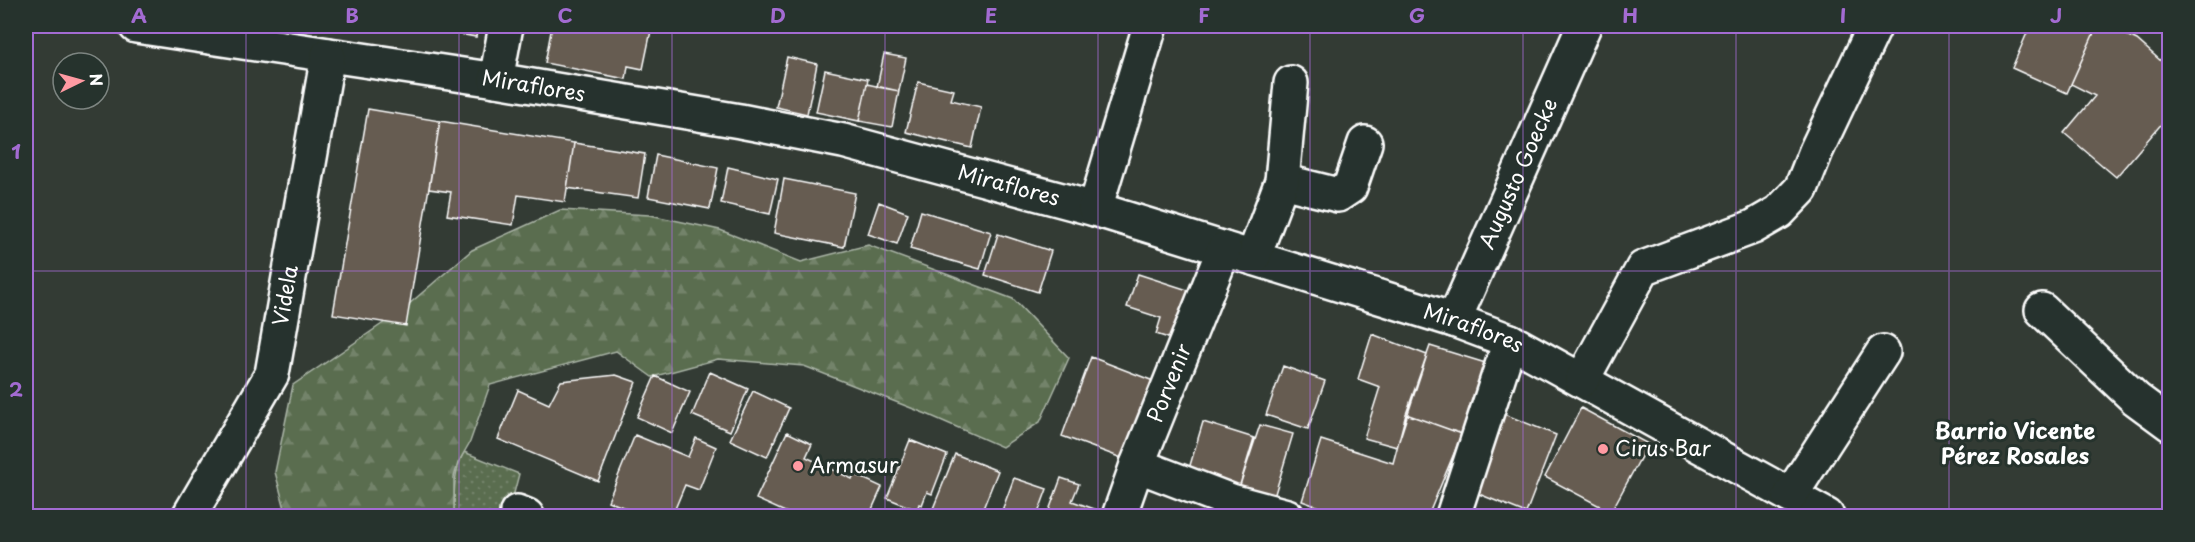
<svg xmlns="http://www.w3.org/2000/svg" width="2195" height="542" font-family="'Playpen Sans',sans-serif">
	<defs>
		<pattern id="grass-dots" width="8" height="8" patternUnits="userSpaceOnUse" patternTransform="scale(1.5)"><rect width="8" height="8" fill="#5a6d50"/><path d="M2 2h.1M6 6h.1" fill="none" stroke="#73836a" stroke-width="1.8" stroke-linecap="round"/></pattern>
		<pattern id="forest-firs" width="22" height="20" patternUnits="userSpaceOnUse" patternTransform="scale(1.5)"><rect width="22" height="20" fill="#5a6d50"/><path d="M5 1l3.5 6h-7zM16 11l3.5 6h-7z" fill="#73836a"/></pattern>
	</defs>
	<rect width="100%" height="100%" fill="#333b34"/>
	<filter id="ink" filterUnits="userSpaceOnUse"><feTurbulence type="fractalNoise" baseFrequency=".0167" numOctaves="2"/><feDisplacementMap in="SourceGraphic" scale="12" xChannelSelector="R" yChannelSelector="G"/><feConvolveMatrix kernelMatrix="1 2 1 2 8 2 1 2 1" color-interpolation-filters="sRGB"/></filter>
	<g filter="url(#ink)">
		<!-- grass -->
		<path fill="url(#grass-dots)" stroke="#acb6a8" stroke-width="1.5" d="M464,452L519,474L508,516H454C454,493 453,473 464,452Z"/>
		<!-- forest -->
		<path fill="url(#forest-firs)" stroke="#acb6a8" stroke-width="1.5" d="M560,210L650,215L720,230L801,262L868,245L1013,299L1069,358L1040,422L1002,447L929,415L804,366L718,359L652,377L616,351L490,385L470,442L458,463L454,477V516H287L275,472L293,385L401,311L472,250Z"/>
		<!-- building -->
		<path fill="#665b51" stroke="#fff" stroke-width="1.5" d="M417,26H478L476,37Z
			M552,26H652L643,69L628,66L626,79L545,63Z
			M2030,26H2097L2067,93L2012,68Z
			M2097,26H2107L2137,40L2170,69V114L2116,177L2064,133L2095,96L2071,84Z
			M884,54L906,58L899,91L877,87Z
			M787,57L817,64L807,114L776,107Z
			M825,70L868,79L859,121L816,112Z
			M918,82L954,90L951,100L981,107L972,148L906,132Z
			M867,84L899,91L892,127L859,121Z
			M368,109L440,121L406,326L333,314Z
			M440,121L574,143L565,202L518,195L513,225L447,215L451,192L429,189Z
			M574,143L645,154L638,198L567,188Z
			M656,155L718,168L710,209L648,197Z
			M728,167L778,179L770,214L721,203Z
			M784,179L855,193L844,247L774,233Z
			M879,202L908,213L897,244L868,234Z
			M921,211L991,232L980,269L910,249Z
			M998,234L1051,251L1038,292L985,275Z
			M1138,274L1197,293L1181,342L1156,334L1161,318L1127,307Z
			M1372,334L1427,355L1397,447L1364,438L1380,387L1358,379Z
			M1430,346L1492,365L1462,434L1406,414Z
			M1091,357L1156,382L1127,460L1062,436Z
			M1283,366L1325,381L1308,429L1266,415Z
			M710,372L748,389L730,431L692,415Z
			M616,375L636,382L598,481L498,439L518,390L549,404L561,381Z
			M655,376L690,392L672,433L637,417Z
			M753,391L789,408L767,457L730,440Z
			M1581,408L1648,444L1611,512L1545,477Z
			M1499,412L1556,435L1526,513L1469,490Z
			M1406,414L1462,434L1428,516H1344L1302,501L1321,440L1393,463Z
			M1203,422L1254,438L1239,488L1188,472Z
			M1260,425L1293,434L1274,497L1239,488Z
			M787,432L812,444L806,457L852,479L854,474L882,487L869,516H814L806,512L804,516H794L756,499Z
			M635,435L688,457L696,438L716,447L699,490L685,485L672,516H645L608,501Z
			M910,440L947,455L932,494L927,492L922,505L919,504L917,510L887,498Z
			M955,454L998,471L980,516H930Z
			M1014,478L1047,489L1037,516H1000Z
			M1061,478L1079,484L1072,501L1100,511L1098,516H1047Z"/>
		<g fill="none" stroke-linecap="round" stroke-linejoin="round">
			<!-- minor casing -->
			<g stroke="#fff" stroke-width="38">
				<g id="minor">
					<path id="s1" d="M136,26L496,80L740,121L843,141L1095,209L1454,320L1510,341L1827,516"/>
					<path d="M496,80L506,26"/>
					<path d="M1282,181L1338,195L1350,187L1365,143"/>
					<path d="M1095,209L1150,26"/>
					<path d="M1253,258L1282,181L1291,83"/>
					<path d="M2042,310L2136,399L2170,424"/>
					<path id="s2" d="M1454,320L1584,26"/>
					<path d="M1582,380L1643,268L1753,227L1779,212L1801,189L1816,151L1875,26"/>
					<path d="M1137,465L1231,501L1287,516"/>
					<path d="M1790,496L1883,352"/>
					<path d="M517,512L527,516"/>
					<path id="s3" d="M189,516L272,374L328,55"/>
					<path id="s4" d="M1119,516L1137,465L1224,249"/>
					<path d="M1453,516L1510,341"/>
				</g>
			</g>
			<!-- minor -->
			<use href="#minor" stroke="#26332d" stroke-width="33"/>
		</g>
	</g>
	<!-- grid -->
	<path fill="none" stroke="#a36bd2" stroke-width="1.5" stroke-opacity="0.55" d="M246,26V516M459,26V516M672,26V516M885,26V516M1098,26V516M1310,26V516M1523,26V516M1736,26V516M1949,26V516M26,271H2170"/>
	<!-- markers -->
	<g fill="#ff9aa2" stroke="#26332d" stroke-width="2">
		<circle cx="1603" cy="449" r="6"/>
		<circle cx="798" cy="466" r="6"/>
	</g>
	<g text-anchor="middle" stroke-width="6" stroke-linejoin="round" paint-order="stroke">
		<!-- street labels -->
		<g font-size="21" fill="#fff" stroke="#26332d">
			<text dy="7" stroke="none"><textPath href="#s1" startOffset="402">Miraflores</textPath></text>
			<text dy="7" stroke="none"><textPath href="#s2" startOffset="160">Augusto Goecke</textPath></text>
			<text dy="7" stroke="none"><textPath href="#s1" startOffset="888">Miraflores</textPath></text>
			<text dy="7" stroke="none"><textPath href="#s3" startOffset="244">Videla</textPath></text>
			<text dy="7" stroke="none"><textPath href="#s1" startOffset="1374">Miraflores</textPath></text>
			<text dy="7" stroke="none"><textPath href="#s4" startOffset="142">Porvenir</textPath></text>
		</g>
		<!-- poi labels -->
		<g font-size="21" fill="#fff" stroke="#26332d" text-anchor="start">
			<text x="1615" y="456">Cirus Bar</text>
			<text x="810" y="473">Armasur</text>
		</g>
		<!-- neighbourhood labels -->
		<g font-size="22" font-weight="bold" fill="#fff" stroke="#26332d">
			<text x="2015" y="439">Barrio Vicente<tspan x="2015" dy="25">Pérez Rosales</tspan></text>
		</g>
	</g>
	<!-- margin -->
	<rect width="2195" height="542" fill="none" stroke="#26332d" stroke-width="66"/>
	<!-- north arrow -->
	<g transform="translate(81 81) rotate(85)"><circle r="28" fill="#26332d" stroke="#7d8581" stroke-width="1.5"/>
	<path d="M0-4.5L10 22L0 15L-10 22Z" fill="#ff9aa2"/>
	<text y="-9" font-size="16" font-weight="bold" text-anchor="middle" fill="#ffffff">N</text>
	</g>
	<rect x="33" y="33" width="2129" height="476" fill="none" stroke="#a36bd2" stroke-width="2"/>
	<g font-size="20" text-anchor="middle" font-weight="bold" fill="#a36bd2">
		<text x="139" y="23">A</text>
		<text x="352" y="23">B</text>
		<text x="565" y="23">C</text>
		<text x="778" y="23">D</text>
		<text x="991" y="23">E</text>
		<text x="1204" y="23">F</text>
		<text x="1417" y="23">G</text>
		<text x="1630" y="23">H</text>
		<text x="1843" y="23">I</text>
		<text x="2056" y="23">J</text>
		<text x="16" y="159">1</text>
		<text x="16" y="397">2</text>
	</g>
</svg>
